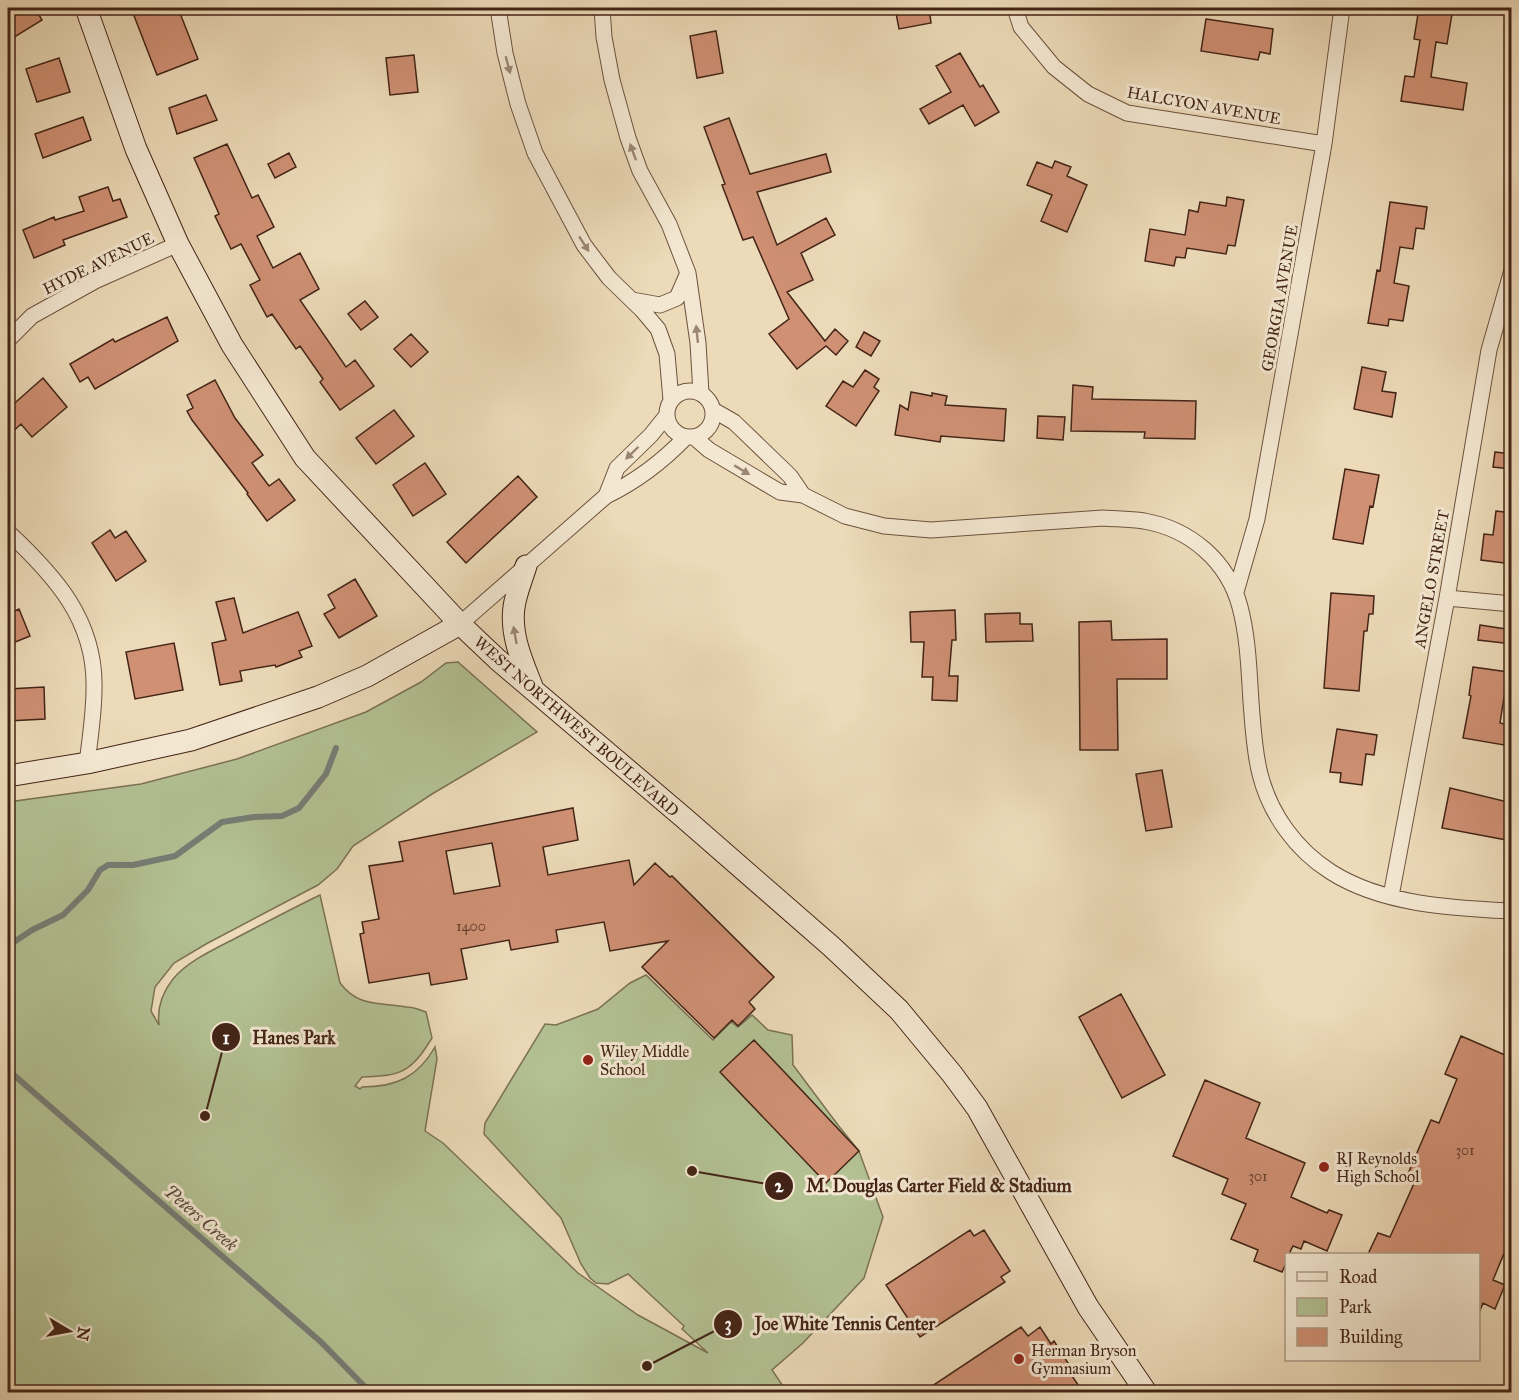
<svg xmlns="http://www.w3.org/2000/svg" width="1519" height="1400" font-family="'IM FELL Great Primer',serif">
	<rect width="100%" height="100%" fill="#ecdab8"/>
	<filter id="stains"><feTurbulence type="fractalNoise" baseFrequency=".00333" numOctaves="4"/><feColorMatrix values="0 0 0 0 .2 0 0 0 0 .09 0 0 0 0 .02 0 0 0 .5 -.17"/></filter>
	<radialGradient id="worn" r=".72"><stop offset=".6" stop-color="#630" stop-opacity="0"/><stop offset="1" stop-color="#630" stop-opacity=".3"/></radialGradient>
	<!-- green -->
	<path fill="#b3c193" stroke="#7b7254" stroke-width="1.5" d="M458,662L537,732L432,794L353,846L337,869L318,885L206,944L174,963L155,987L151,1011L159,1025C157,1009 162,993 173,979C188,961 213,950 234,939C263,924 291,909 320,895L340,983C359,1008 380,1002 407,1007C414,1007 420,1010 426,1012L432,1038C411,1072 402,1076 362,1077L355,1086L360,1089L362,1087C396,1087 418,1077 435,1047L437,1059L425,1131L443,1143L578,1273L638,1315L708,1353L682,1329L684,1326L628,1274L608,1284L596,1283L590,1278L581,1264L561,1218L484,1134L485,1123L545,1024L556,1025L598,1009L630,983L646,975L713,1040L731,1022L738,1027L752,1015L768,1030L792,1035L793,1065L838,1125L859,1151L883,1217L864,1278L803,1343L772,1370L787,1392H8V802L141,784L237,759L366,712L421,682L446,663Z"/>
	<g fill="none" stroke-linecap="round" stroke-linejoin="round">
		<!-- stream -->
		<path stroke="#777d76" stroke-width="6" d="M8,946L32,930L63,915L88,890L100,870L108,865H133L175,856L222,822L254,817L282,816L299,808L326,774L336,748
			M8,1070L321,1342L370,1392"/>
	</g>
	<!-- building -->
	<path fill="#cf9074" stroke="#432416" stroke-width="1.5" fill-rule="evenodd" d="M8,8H35L42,20L8,41Z
		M131,8H178L198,59L157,75Z
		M895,8H929L931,23L899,29Z
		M1419,8H1453L1447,44L1436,42L1431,77L1467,83L1463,110L1401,101L1405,76L1414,77L1420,40L1414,39Z
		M1206,19L1273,29L1270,54L1260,52L1258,60L1201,51Z
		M716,31L723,73L697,78L690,36Z
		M960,53L980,87L983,85L999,112L975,126L963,105L929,124L920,109L951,92L936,66Z
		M414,55L418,92L390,95L386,58Z
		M59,58L70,92L37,102L26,69Z
		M206,95L217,120L177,134L169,108Z
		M83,117L91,140L43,158L35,134Z
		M729,118L750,174L826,154L831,172L757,192L777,245L826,218L835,235L801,253L813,280L787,292L825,341L835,329L848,341L836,355L826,346L797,369L769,334L789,319L753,237L743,240L722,185L725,184L704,127Z
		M227,144L252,198L258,195L274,227L257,236L273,268L300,253L319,289L300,300L346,367L355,360L374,386L340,410L320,382L323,379L300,346L296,349L272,314L267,317L250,285L260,280L241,244L231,249L215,216L219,214L194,158Z
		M289,153L296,167L275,178L268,164Z
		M1055,161L1071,167L1067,176L1087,185L1067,232L1041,221L1052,195L1027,185L1037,162L1052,168Z
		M108,187L113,201L120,199L127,217L63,240L65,245L34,258L23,230L54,217L55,220L84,211L79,197Z
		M1227,197L1244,200L1235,246L1228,245L1226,254L1187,248L1185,258L1176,257L1174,266L1145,261L1150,229L1185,235L1189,210L1198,212L1200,202L1226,206Z
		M1390,202L1427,207L1424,229L1416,228L1413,249L1400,247L1394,283L1409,286L1403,321L1389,319L1388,326L1368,323L1377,270L1380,271Z
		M365,301L378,317L361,330L348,314Z
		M167,317L178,341L95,389L88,377L80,382L70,364L113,339L115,342Z
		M864,332L880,341L871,356L856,347Z
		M411,334L428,352L411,367L394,349Z
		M1362,367L1386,372L1382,391L1396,393L1392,417L1354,409Z
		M865,370L879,379L874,387L879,391L856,426L826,406L843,381L853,387Z
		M43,378L67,407L32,437L21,424L8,436V409Z
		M215,380L235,418L263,455L252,463L269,486L279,479L295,500L267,521L247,494L248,493L192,420L187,411L193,408L187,395Z
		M1073,385L1093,387L1092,399L1196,401L1195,439L1144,438L1145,432L1071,431Z
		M911,392L932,396V393L947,396L945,405L1006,409L1004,441L941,436L940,442L895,435L900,405L908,410Z
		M394,410L414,436L376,464L356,438Z
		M1038,416L1065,417L1063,440L1037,438Z
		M1495,452L1512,454V469L1493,467Z
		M425,463L446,494L413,516L393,485Z
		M1345,469L1379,475L1373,507L1370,506L1363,544L1333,539Z
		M518,476L537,497L466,563L447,542Z
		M1496,511L1512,513V564L1481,560L1484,534L1493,535Z
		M110,530L115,538L126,531L146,561L116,581L92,543Z
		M355,579L377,616L339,638L324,614L335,608L328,595Z
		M1331,593L1374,596L1373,614H1369L1367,631H1364L1359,691L1324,688Z
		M234,598L243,633L298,612L312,646L299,651L302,657L276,667L275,665L240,671L242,681L220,685L212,643L226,640L216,602Z
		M19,609L30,636L8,645V614Z
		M955,610L956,640H952L949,676H958L957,701L932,700L933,677H922L924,642H911L910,612Z
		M1020,613V624H1032L1033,641L986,642L985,614Z
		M1111,621L1112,640L1167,639V679H1117L1118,750H1080L1079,622Z
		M1480,625L1512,630V644L1478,640Z
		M174,643L183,690L135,699L126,652Z
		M1473,667L1508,672L1500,723L1508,725L1504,745L1463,738L1471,696L1469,695Z
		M44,687L45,719L8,721V689Z
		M1337,729L1377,735L1374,755L1366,754L1362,785L1340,782L1341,773L1330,772Z
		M1162,770L1172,827L1146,831L1136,774Z
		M1450,788L1512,803V841L1442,828Z
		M573,808L578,840L543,847L548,875L629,860L634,885L655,863L670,877L672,876L774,977L749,1002L755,1009L738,1026L732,1020L714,1038L642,967L668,941L610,951L604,922L556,930L558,942L511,950L509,940L461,949L467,979L431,985L429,973L369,983L360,934L364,933L362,922L379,919L369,866L403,861L399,842ZM492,843L500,886L454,894L446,851Z
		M1121,994L1165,1075L1122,1098L1079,1017Z
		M1461,1036L1512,1058V1234L1493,1280L1505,1285L1495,1309L1483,1303L1479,1313V1254H1368L1378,1233L1390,1237L1416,1179L1407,1176L1431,1120L1439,1123L1457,1079L1445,1074Z
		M754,1040L859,1151L826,1183L720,1072Z
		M1205,1080L1260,1103L1246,1138L1305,1163L1291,1197L1327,1213L1329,1210L1342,1215L1327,1251L1304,1241L1301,1249L1293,1246L1289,1254H1287V1261L1282,1272L1254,1261L1258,1250L1231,1239L1246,1204L1222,1194L1228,1179L1173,1156Z
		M970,1230L974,1236L984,1230L1010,1271L1001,1277L1005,1282L920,1337L886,1285Z
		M1021,1327L1028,1336L1040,1327L1051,1344L1054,1341L1075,1374L1072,1376L1083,1392H923Z"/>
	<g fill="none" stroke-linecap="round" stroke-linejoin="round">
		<!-- street casing -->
		<g stroke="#6d523e" stroke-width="17">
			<path id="street" d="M498,8L505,53L518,104L535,153L584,245L609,278L642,310L658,329L667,354L671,400
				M602,8L604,37L612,80L628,138L640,171L669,224L688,273L698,343L701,393
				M1015,8L1021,27L1054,67L1088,94L1127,113L1324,144
				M632,300L660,305L677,298L687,275
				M8,340L32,316L95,281L178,244
				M667 414a23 23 0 1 1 46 0a23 23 0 1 1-46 0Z
				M713,410L734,422L790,476L803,495
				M694,437L709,450L780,492L803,495L845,516L884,526L931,530L1103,518C1116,519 1130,519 1144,521C1190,529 1228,561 1240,607C1248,637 1249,670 1251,702C1253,726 1254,751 1260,774C1270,814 1296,850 1331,872C1383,905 1452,908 1512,911
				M606,496L617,468L651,435L667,415
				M8,532C54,575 96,620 94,689C94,713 90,739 87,763
				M1236,592L1257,519L1324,144L1342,8
				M1447,598L1512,604
				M460,624L606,496C637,481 662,462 686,437
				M1391,896L1447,598L1489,350L1512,270"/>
		</g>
		<!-- secondary casing -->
		<g stroke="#432416" stroke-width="23">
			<path id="secondary" d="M86,8L136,149L178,244L232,345L305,458L460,624L498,660L683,817L832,947L899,1010L952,1074L977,1108L1088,1307L1146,1392
				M526,566C522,579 516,593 514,607C510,636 523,663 533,689
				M8,776L87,763L191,740L318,697L367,676L460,624"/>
		</g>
		<!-- street -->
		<use href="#street" stroke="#f3e7d1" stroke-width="15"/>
		<!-- secondary -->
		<use href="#secondary" stroke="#f3e7d1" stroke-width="21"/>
	</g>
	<!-- one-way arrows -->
	<defs><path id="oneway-solid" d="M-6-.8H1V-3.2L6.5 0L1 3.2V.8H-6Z" transform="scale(1.5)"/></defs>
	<g fill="#9b8674">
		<use href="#oneway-solid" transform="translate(508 65) rotate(75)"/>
		<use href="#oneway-solid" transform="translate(633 152) rotate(-110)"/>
		<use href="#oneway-solid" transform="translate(584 244) rotate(57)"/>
		<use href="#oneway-solid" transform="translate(697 334) rotate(-96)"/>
		<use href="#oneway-solid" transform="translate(632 453) rotate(136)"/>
		<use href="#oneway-solid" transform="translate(742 470) rotate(31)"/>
		<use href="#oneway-solid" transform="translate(515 635) rotate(-100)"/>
	</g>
	<!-- markers -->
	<g fill="#8f2418" stroke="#f3e7d1" stroke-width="2">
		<circle cx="588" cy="1060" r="6"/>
		<circle cx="1324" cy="1167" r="6"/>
		<circle cx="1019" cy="1359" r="6"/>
	</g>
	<g text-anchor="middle" stroke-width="6" stroke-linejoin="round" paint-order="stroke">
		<!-- number labels -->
		<g font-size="14" fill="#663f2e">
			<text x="471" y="931">1400</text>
			<text x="1465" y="1155">301</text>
			<text x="1258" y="1181">301</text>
		</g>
		<!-- street labels -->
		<g font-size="16" fill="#432416" stroke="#f3e7d1">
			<text transform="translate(1204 105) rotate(10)" y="6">HALCYON AVENUE</text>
			<text transform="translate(98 263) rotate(-26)" y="6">HYDE AVENUE</text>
			<text transform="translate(1279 298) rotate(-80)" y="6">GEORGIA AVENUE</text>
			<text transform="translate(1431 579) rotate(-80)" y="6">ANGELO STREET</text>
			<text transform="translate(577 726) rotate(41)" y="6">WEST NORTHWEST BOULEVARD</text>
		</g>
		<!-- poi labels -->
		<g font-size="16" fill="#432416" stroke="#f3e7d1" text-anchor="start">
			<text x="600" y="1057">Wiley Middle<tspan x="600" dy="18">School</tspan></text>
			<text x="1336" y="1164">RJ Reynolds<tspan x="1336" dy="18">High School</tspan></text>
			<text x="1031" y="1356">Herman Bryson<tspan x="1031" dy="18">Gymnasium</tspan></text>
		</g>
		<!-- water labels -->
		<g font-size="18" font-style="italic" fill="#59493e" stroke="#f3e7d1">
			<text transform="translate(201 1218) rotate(41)" y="6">Peters Creek</text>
		</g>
	</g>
	<!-- callouts -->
	<path fill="none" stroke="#432416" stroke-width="2" d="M205 1116L226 1037M692 1171L779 1186M647 1366L728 1324"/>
	<g fill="#432416" stroke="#f3e7d1" stroke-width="2">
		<circle cx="205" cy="1116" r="6"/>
		<circle cx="692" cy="1171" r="6"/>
		<circle cx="647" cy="1366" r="6"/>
		<circle cx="226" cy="1037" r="15"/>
		<circle cx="779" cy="1186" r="15"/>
		<circle cx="728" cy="1324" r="15"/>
	</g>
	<g font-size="18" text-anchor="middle" font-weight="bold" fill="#fff">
		<text x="226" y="1044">1</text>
		<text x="779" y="1192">2</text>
		<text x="728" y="1330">3</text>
	</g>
	<g font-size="18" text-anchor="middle" font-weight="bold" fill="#432416" stroke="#f3e7d1" stroke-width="6" stroke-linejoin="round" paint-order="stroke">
		<text x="294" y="1044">Hanes Park</text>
		<text x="939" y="1192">M. Douglas Carter Field &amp; Stadium</text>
		<text x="845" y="1330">Joe White Tennis Center</text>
	</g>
	<!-- margin -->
	<rect width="1519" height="1400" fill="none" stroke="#ecdab8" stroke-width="30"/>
	<rect x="9" y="9" width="1501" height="1382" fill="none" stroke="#432416" stroke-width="3"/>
	<rect x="15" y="15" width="1489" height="1370" fill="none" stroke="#432416" stroke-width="1.5"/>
	<!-- legend -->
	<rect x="1285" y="1253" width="195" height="108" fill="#f3e7d1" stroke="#ad9986" stroke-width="1.5"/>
	<rect x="1297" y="1272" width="30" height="9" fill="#f3e7d1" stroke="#ad9986" stroke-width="1.5"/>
	<text x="1339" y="1283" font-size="18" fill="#432416">Road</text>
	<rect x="1297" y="1298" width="30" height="18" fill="#b3c193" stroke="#ad9986" stroke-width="1.5"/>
	<text x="1339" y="1313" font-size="18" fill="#432416">Park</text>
	<rect x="1297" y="1328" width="30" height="18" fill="#cf9074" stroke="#ad9986" stroke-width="1.5"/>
	<text x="1339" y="1343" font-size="18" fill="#432416">Building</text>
	<!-- north arrow -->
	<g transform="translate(69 1331) rotate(100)" stroke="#f3e7d1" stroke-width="4.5" paint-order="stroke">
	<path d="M0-4.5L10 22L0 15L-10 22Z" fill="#432416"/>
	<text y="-9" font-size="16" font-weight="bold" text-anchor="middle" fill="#432416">N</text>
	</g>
	<rect width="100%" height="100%" filter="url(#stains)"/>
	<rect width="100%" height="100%" fill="url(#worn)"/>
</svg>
